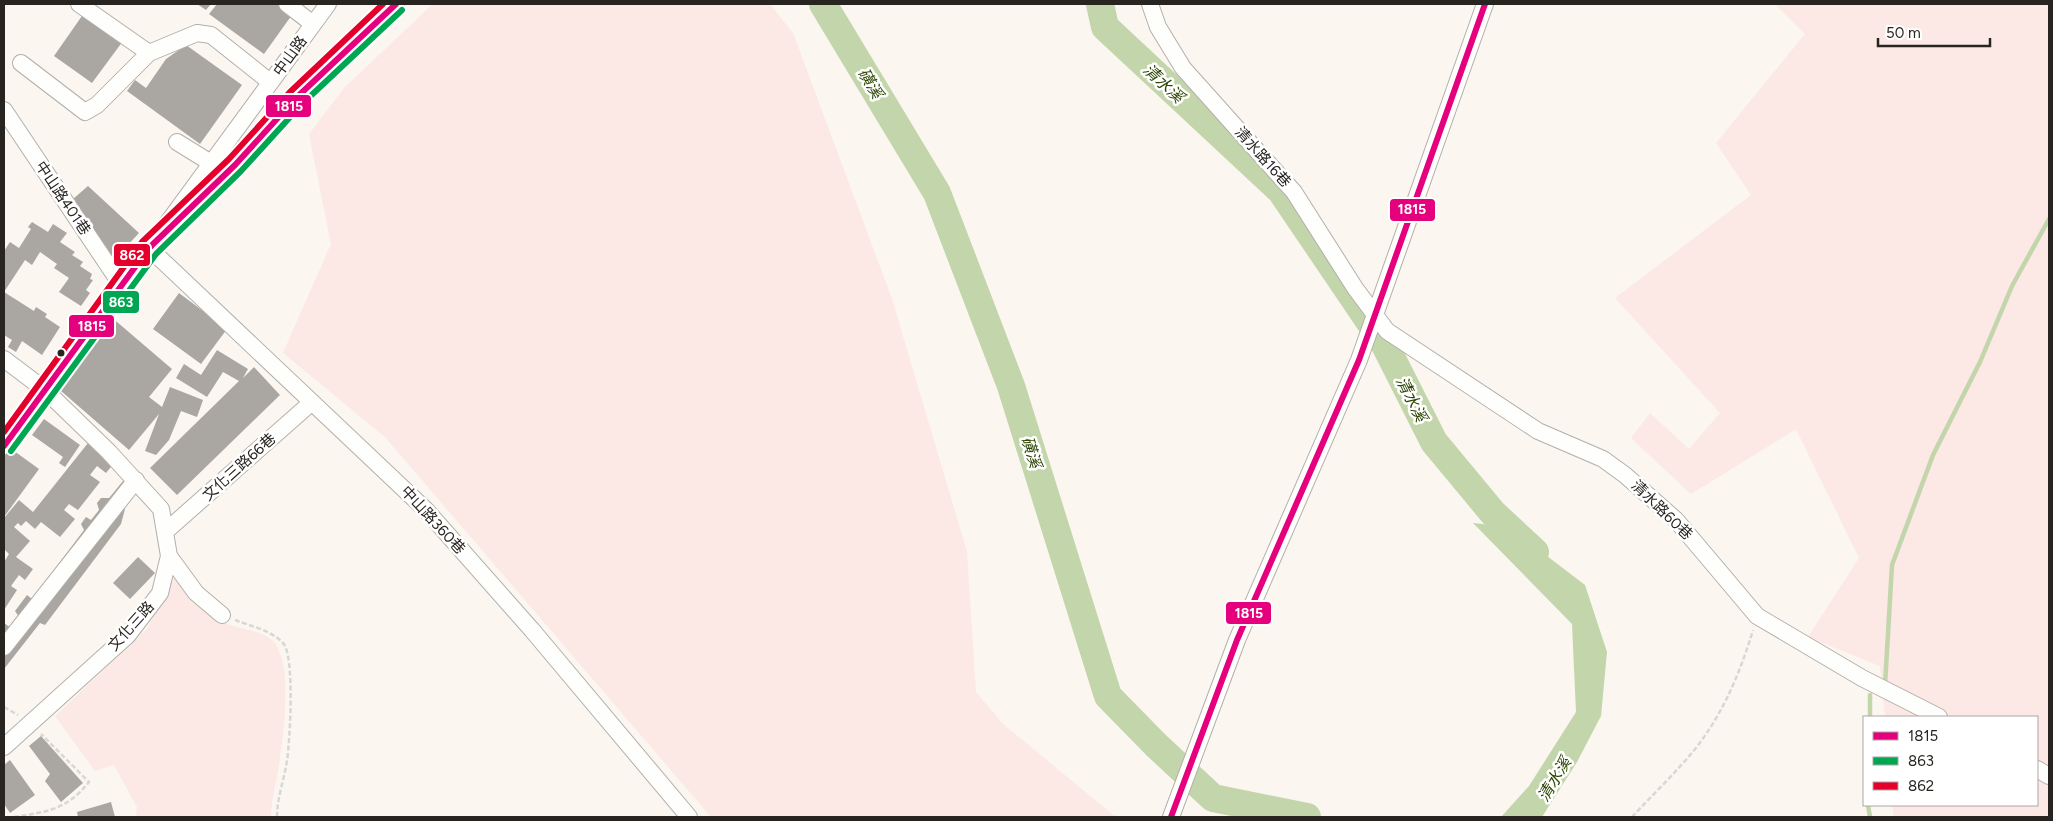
<svg xmlns="http://www.w3.org/2000/svg" width="2053" height="821" font-family="Figtree,'Noto Sans TC',sans-serif">
	<rect width="100%" height="100%" fill="#fbf6f0"/>
	<!-- green -->
	<path fill="#fce8e4" d="M433,4H770L793,33L892,299L967,552L976,692L1003,724L1113,815L1122,817H711L385,437L283,353L331,244L309,134L345,87Z
		M1775,4H2049V817H1894L1892,805H2037V717H1885L1880,666L1808,637L1859,558L1796,429L1691,494L1631,438L1650,413L1689,449L1720,413L1615,298L1751,195L1716,143L1805,34Z
		M176,575C190,589 207,610 222,621C236,630 259,629 272,640C293,659 284,729 280,757C278,778 271,797 271,817H136L137,807L114,765L95,771L55,716L147,629Z"/>
	<!-- water -->
	<path fill="#c3d5aa" d="M1473,523L1509,527L1585,585L1607,652L1601,716L1577,762L1542,817H1501L1529,786L1576,712L1572,624Z"/>
	<g fill="none" stroke-linecap="round" stroke-linejoin="round">
		<!-- stream -->
		<path stroke="#c3d5aa" stroke-width="4.5" d="M1885,685L1892,565L1933,455L1980,362L2012,286L2049,219
			M1870,717V695
			M1868,805L1870,817"/>
		<!-- river -->
		<path stroke="#c3d5aa" stroke-width="28" d="M823,4L937,193L1011,386L1108,696L1156,745L1213,798L1307,817
			M1100,4L1105,27L1281,191L1384,343L1434,442L1493,513L1535,552"/>
	</g>
	<!-- building -->
	<path fill="#aaa7a3" d="M197,4H211L206,10Z
		M217,4H296L299,5L264,54L209,14Z
		M84,13L123,41L92,83L54,56Z
		M186,45L242,85L200,144L127,91L135,80L146,88L166,59Z
		M88,186L139,233L111,263L73,199Z
		M32,222L48,232L53,224L67,233L60,242L75,252L72,255L83,262L80,266L92,274L90,279L93,280L86,290L90,293L81,306L59,292L69,278L54,268L57,264L40,252L32,265L25,260L4,292L34,311L36,307L47,314L45,317L60,327L42,355L22,341L16,352L8,347L12,340L4,335V251L10,242L19,248L31,229L28,227Z
		M179,293L227,329L201,364L153,329Z
		M110,316L172,369L149,397L162,407L170,387L203,400L197,417L181,411L169,440L156,455L145,451L159,414L129,450L53,384Z
		M217,350L248,369L243,378L254,367L280,395L177,495L150,468L239,381L223,372L207,397L176,378L184,364L201,375Z
		M44,419L80,445L65,467L59,463L63,457L32,435Z
		M92,438L118,458L106,473L97,466L90,475L100,482L78,510L69,504L64,510L75,519L60,537L41,522L35,529L26,521L21,526L18,523L14,527L30,541L16,557L33,569L25,580L19,575L11,586L17,590L4,610V562L9,554L4,549V518L19,500L33,512Z
		M10,448L39,469L4,517V457Z
		M123,481L130,487L122,504L125,509L121,524L45,625L40,623L4,669V623L11,628L19,617L15,611L27,595L32,599L84,530L81,524L86,517L91,520L99,510L97,503L101,498H109Z
		M138,557L155,573L130,599L113,583Z
		M41,736L83,783L61,802L45,781L50,774L29,746Z
		M10,760L35,795L10,813L4,804V765Z
		M111,802L115,817H78L77,812Z"/>
	<g fill="none" stroke-linecap="round" stroke-linejoin="round">
		<!-- minor casing -->
		<g stroke="#b3afab" stroke-width="18">
			<path id="minor" d="M79,4L149,53
				M287,4L313,24
				M1150,4L1158,27L1183,68L1294,192L1355,288L1387,331L1538,431L1603,459L1625,475L1676,520L1757,616L1862,678L1939,717
				M21,63L85,112L97,105L149,53L197,33L211,35L270,82
				M4,110L122,286
				M177,142L211,163
				M183,215L235,165L296,98L396,4
				M149,248L426,510L532,630L689,817
				M4,359L45,390L109,452L161,509L169,556L160,593L128,635L4,747
				M4,446L328,4
				M166,531L312,402
				M169,556L196,593L222,615
				M4,647L136,480
				M2037,769L2049,776
				M1171,817L1237,640L1359,360L1485,4"/>
		</g>
		<!-- path -->
		<path stroke="#d7d7d5" stroke-width="2.5" stroke-dasharray="5 2.5" stroke-linecap="butt" d="M235,620C250,626 271,630 283,643C295,655 290,741 287,761C284,780 277,798 277,817
			M4,707L18,715
			M14,817C46,812 67,810 89,782L41,734
			M1632,817C1654,793 1679,770 1699,744C1725,709 1741,670 1753,630"/>
		<!-- minor -->
		<use href="#minor" stroke="#fefefd" stroke-width="16"/>
		<!-- bus-1 casing -->
		<g stroke="#fff" stroke-width="10">
			<path id="bus-1" d="M4,446L149,248L235,165L296,98L396,4
				M1171,817L1237,640L1359,360L1485,4"/>
		</g>
		<!-- bus-2 casing -->
		<g stroke="#fff" stroke-width="10">
			<path id="bus-2" d="M11,451L156,254L241,171L302,104L402,10"/>
		</g>
		<!-- bus-3 casing -->
		<g stroke="#fff" stroke-width="10">
			<path id="bus-3" d="M4,432L142,242L229,159L290,92L383,4"/>
		</g>
		<!-- bus-1 -->
		<use href="#bus-1" stroke="#e5007d" stroke-width="6"/>
		<!-- bus-2 -->
		<use href="#bus-2" stroke="#00a651" stroke-width="6"/>
		<!-- bus-3 -->
		<use href="#bus-3" stroke="#e4002b" stroke-width="6"/>
	</g>
	<!-- markers -->
	<circle fill="#282521" stroke="#fff" stroke-width="2" cx="61" cy="353" r="4.5"/>
	<g text-anchor="middle" stroke-width="5" stroke-linejoin="round" paint-order="stroke">
		<!-- street labels -->
		<g font-size="15" fill="#282521" stroke="#fff">
			<text transform="translate(290 56) rotate(-54)" y="5">中山路</text>
			<text transform="translate(1263 157) rotate(48)" y="5">清水路16巷</text>
			<text transform="translate(63 198) rotate(56)" y="5">中山路401巷</text>
			<text transform="translate(239 467) rotate(-42)" y="5">文化三路66巷</text>
			<text transform="translate(1662 510) rotate(44)" y="5">清水路60巷</text>
			<text transform="translate(433 520) rotate(47)" y="5">中山路360巷</text>
			<text transform="translate(131 626) rotate(-48)" y="5">文化三路</text>
		</g>
		<!-- water labels -->
		<g font-size="16" font-style="italic" fill="#2e4604" stroke="#fff">
			<text transform="translate(871 83) rotate(59)" y="6">磺溪</text>
			<text transform="translate(1164 83) rotate(43)" y="6">清水溪</text>
			<text transform="translate(1412 399) rotate(63)" y="6">清水溪</text>
			<text transform="translate(1032 452) rotate(73)" y="6">磺溪</text>
			<text transform="translate(1554 779) rotate(-59)" y="6">清水溪</text>
		</g>
	</g>
	<g stroke="#fff" stroke-width="2">
		<rect x="265" y="94" width="47" height="24" rx="5" fill="#e5007d"/>
		<rect x="1389" y="198" width="47" height="24" rx="5" fill="#e5007d"/>
		<rect x="113" y="243" width="38" height="24" rx="5" fill="#e4002b"/>
		<rect x="102" y="290" width="38" height="24" rx="5" fill="#00a651"/>
		<rect x="68" y="314" width="47" height="24" rx="5" fill="#e5007d"/>
		<rect x="1225" y="601" width="47" height="24" rx="5" fill="#e5007d"/>
	</g>
	<g font-size="14" text-anchor="middle" font-weight="bold" fill="#fff">
		<text x="289" y="111">1815</text>
		<text x="1412" y="214">1815</text>
		<text x="132" y="260">862</text>
		<text x="121" y="307">863</text>
		<text x="92" y="331">1815</text>
		<text x="1249" y="618">1815</text>
	</g>
	<!-- border -->
	<rect width="2053" height="821" fill="none" stroke="#282521" stroke-width="10"/>
	<!-- legend -->
	<rect x="1863" y="716" width="175" height="90" fill="#ffffff" stroke="#a9a8a6"/>
	<rect x="1873" y="732" width="25" height="8" fill="#e5007d" stroke="#a9a8a6"/>
	<text x="1908" y="741" font-size="15" fill="#282521">1815</text>
	<rect x="1873" y="757" width="25" height="8" fill="#00a651" stroke="#a9a8a6"/>
	<text x="1908" y="766" font-size="15" fill="#282521">863</text>
	<rect x="1873" y="782" width="25" height="8" fill="#e4002b" stroke="#a9a8a6"/>
	<text x="1908" y="791" font-size="15" fill="#282521">862</text>
	<!-- scale -->
	<path d="M1878 38v8h112v-8" fill="none" stroke="#282521" stroke-width="2.5"/>
	<text x="1886" y="38" font-size="15" fill="#282521" stroke="#ffffff" stroke-width="4" paint-order="stroke">50 m</text>
</svg>
